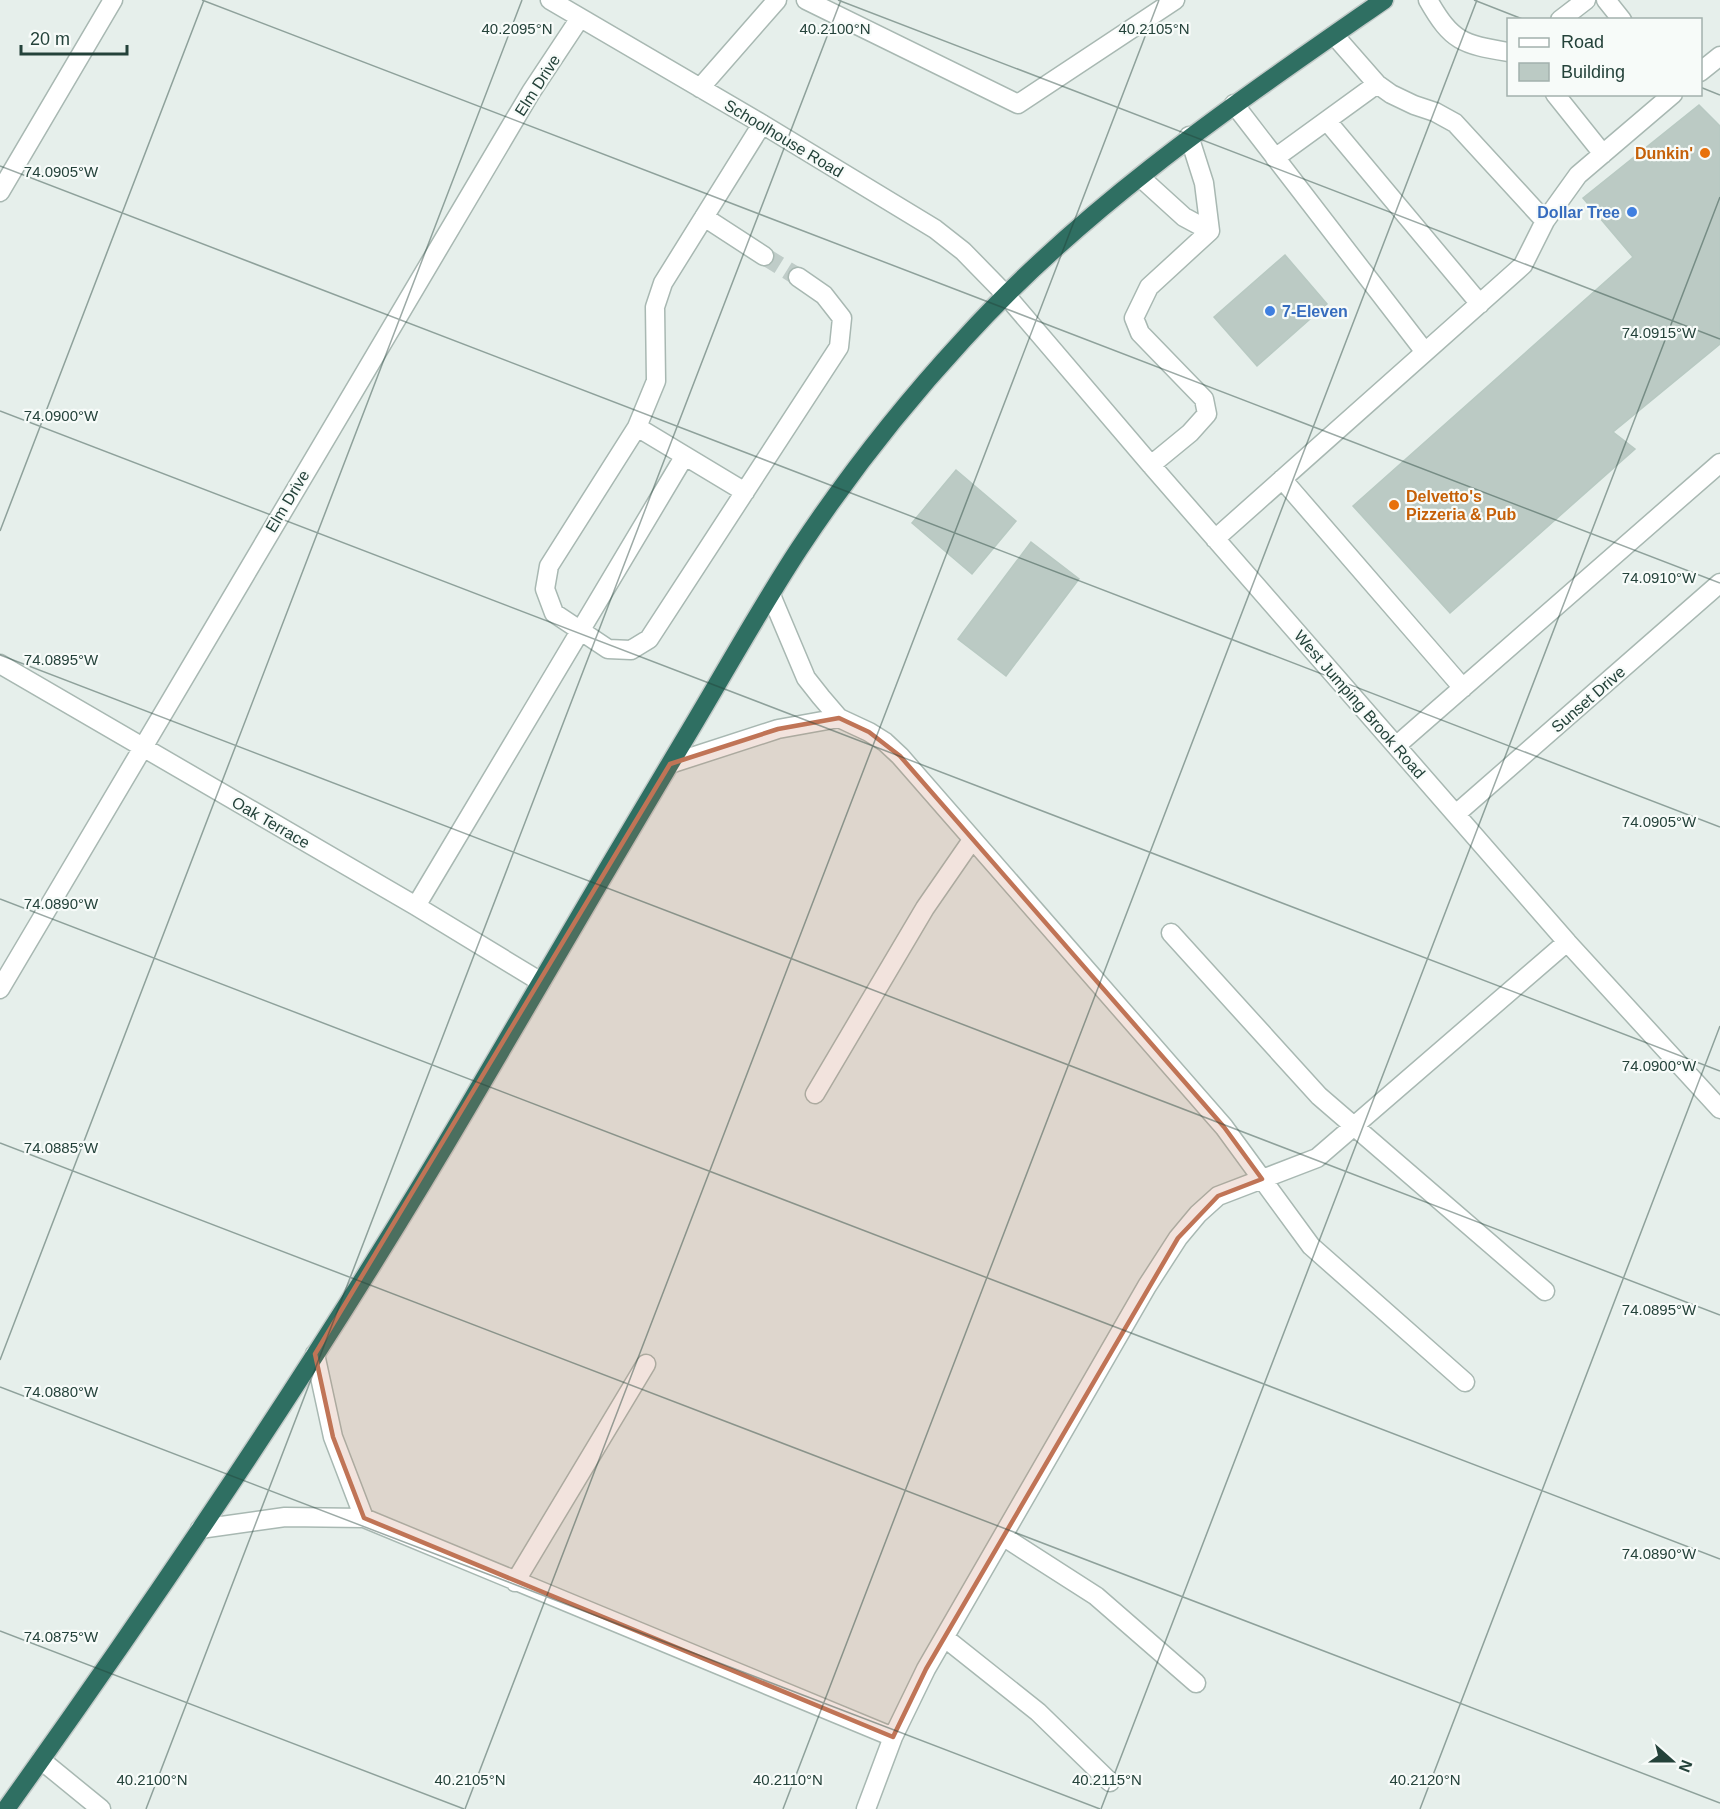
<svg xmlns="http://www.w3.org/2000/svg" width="1720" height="1809" font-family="Helvetica,sans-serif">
	<rect width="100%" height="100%" fill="#e6efeb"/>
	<!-- building -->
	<path fill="#bbcac4" stroke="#b8c9c2" stroke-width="1.5" d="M1699,105L1720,126V344L1613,432L1635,449L1450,613L1353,506L1633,257L1583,198Z
		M1285,255L1327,304L1257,366L1214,317Z
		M956,470L1016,521L972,574L912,523Z
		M1031,542L1079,579L1006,676L958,639Z"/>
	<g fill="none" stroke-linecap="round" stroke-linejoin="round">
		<!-- minor-tunnel -->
		<path stroke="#bfccc8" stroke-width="18" stroke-dasharray="18 9" stroke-linecap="butt" d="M764,256L798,277"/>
		<!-- minor casing -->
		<g stroke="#a8b8b2" stroke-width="21">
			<path id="minor" d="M550,0L762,124L935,229L963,251L1005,294L1151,465L1567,942L1720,1109
				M806,0L1018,104L1175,0
				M1428,0C1452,42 1462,44 1508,52
				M1606,0L1622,20
				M1560,20L1586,0
				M1334,35L1377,84L1391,94L1414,105L1435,112L1455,123L1545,221
				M1700,72L1720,56
				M700,88L777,0
				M1555,94L1603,154
				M1234,104L1425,352
				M1327,121L1480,304
				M762,124L663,283L655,307L656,381L637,427L549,566L545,589L554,613L608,649L631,650L649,639L839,347L842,318L824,295L798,277
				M1189,136L1204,183L1210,231
				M1275,158L1377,84
				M1140,177L1184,217L1210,231
				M0,192L113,0
				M704,217L764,256
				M637,427L745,492
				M1151,465L1190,433L1207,414L1204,399L1140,333L1134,318L1149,287L1210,231
				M1282,479L1463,688
				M1215,539L1523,265L1545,221L1578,175L1673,94
				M771,595L806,678L821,697L839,718L869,732L885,742L900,756L1224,1127L1311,1246L1465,1382
				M0,664L416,906L541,982
				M1396,746L1720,463
				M670,764L778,729L839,718
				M1456,814L1720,583
				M416,906L684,457
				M1171,933L1319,1096L1545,1291
				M0,989L531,92L580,18
				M815,1094L925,908L972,840
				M315,1354L333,1437L364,1518
				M200,1529L285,1517L364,1518L893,1737
				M1004,1537L1096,1596L1196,1683
				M515,1582L646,1364
				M945,1638L1038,1712L1110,1782
				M41,1760L101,1809
				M866,1809L893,1737L926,1669L1147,1286L1178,1238L1198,1214L1218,1196L1317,1158L1567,942"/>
		</g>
		<!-- highway casing -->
		<g stroke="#c2cac8" stroke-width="21">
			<path id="highway" d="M6,1809C169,1581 327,1347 469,1105C539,985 609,866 680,747C720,681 757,613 799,549C848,475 903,405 963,340C1085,205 1236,103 1384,0"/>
		</g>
		<!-- minor -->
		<use href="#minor" stroke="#fff" stroke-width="18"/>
		<!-- highway -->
		<use href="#highway" stroke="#2f6f62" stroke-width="18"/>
	</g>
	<!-- marked area -->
	<path fill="#c07456" fill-opacity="0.2" stroke="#c07456" stroke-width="4.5" stroke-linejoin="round" d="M839,718L869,732L900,756L1224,1127L1262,1179L1218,1196L1178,1238L926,1669L893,1737L364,1518L333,1437L315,1354L670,764L778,729Z"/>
	<!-- ticks -->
	<path fill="none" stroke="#24423a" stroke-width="1.5" stroke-opacity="0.45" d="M202,0L1720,583M838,0L1720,339M1474,0L1525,20M1700,87L1720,95M0,166L1720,827M0,411L1720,1071M0,531L204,0M0,655L1720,1315M0,899L1720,1559M0,1143L1720,1803M0,1360L522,0M0,1387L1100,1809M0,1631L464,1809M146,1809L841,0M465,1809L1159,0M783,1809L1477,0M1101,1809L1720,197M1420,1809L1720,1026"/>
	<!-- markers -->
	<g fill="#e8710a" stroke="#f7fbf9" stroke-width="2">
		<circle cx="1705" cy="153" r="6"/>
		<circle cx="1394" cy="505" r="6"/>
	</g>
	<g fill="#3f7fe0" stroke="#f7fbf9" stroke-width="2">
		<circle cx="1632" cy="212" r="6"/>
		<circle cx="1270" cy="311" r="6"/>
	</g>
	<g text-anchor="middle" stroke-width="4.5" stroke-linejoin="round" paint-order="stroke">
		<!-- street labels -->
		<g font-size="16" fill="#24423a" stroke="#f7fbf9">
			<text transform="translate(537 85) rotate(-57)" y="6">Elm Drive</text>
			<text transform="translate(784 138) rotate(31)" y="6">Schoolhouse Road</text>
			<text transform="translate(287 501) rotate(-59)" y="6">Elm Drive</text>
			<text transform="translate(1588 699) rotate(-41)" y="6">Sunset Drive</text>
			<text transform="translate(1360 704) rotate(49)" y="6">West Jumping Brook Road</text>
			<text transform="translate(271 822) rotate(30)" y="6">Oak Terrace</text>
		</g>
		<!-- food labels -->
		<g font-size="16" font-weight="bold" fill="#c56008" stroke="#f7fbf9" text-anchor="end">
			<text x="1693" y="159">Dunkin'</text>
			<text x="1406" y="502" text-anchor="start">Delvetto's<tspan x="1406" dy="18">Pizzeria &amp; Pub</tspan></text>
		</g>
		<!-- shop labels -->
		<g font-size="16" font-weight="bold" fill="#366cbe" stroke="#f7fbf9" text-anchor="end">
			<text x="1620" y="218">Dollar Tree</text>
			<text x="1282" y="317" text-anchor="start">7-Eleven</text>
		</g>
	</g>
	<g font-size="15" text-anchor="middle" fill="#24423a" stroke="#f7fbf9" stroke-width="4.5" stroke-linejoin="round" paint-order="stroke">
		<text x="517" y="34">40.2095°N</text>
		<text x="835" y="34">40.2100°N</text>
		<text x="1154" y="34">40.2105°N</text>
		<text x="61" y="177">74.0905°W</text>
		<text x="1659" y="338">74.0915°W</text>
		<text x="61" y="421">74.0900°W</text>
		<text x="1659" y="583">74.0910°W</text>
		<text x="61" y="665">74.0895°W</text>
		<text x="1659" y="827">74.0905°W</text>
		<text x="61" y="909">74.0890°W</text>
		<text x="1659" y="1071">74.0900°W</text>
		<text x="61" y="1153">74.0885°W</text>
		<text x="1659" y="1315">74.0895°W</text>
		<text x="61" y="1397">74.0880°W</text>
		<text x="1659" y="1559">74.0890°W</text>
		<text x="61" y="1642">74.0875°W</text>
		<text x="152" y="1785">40.2100°N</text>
		<text x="470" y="1785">40.2105°N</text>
		<text x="788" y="1785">40.2110°N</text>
		<text x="1107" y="1785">40.2115°N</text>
		<text x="1425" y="1785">40.2120°N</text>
	</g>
	<!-- legend -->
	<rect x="1507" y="18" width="195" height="78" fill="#f7fbf9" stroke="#a3b1ad" stroke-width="1.5"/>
	<rect x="1519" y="38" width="30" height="9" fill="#ffffff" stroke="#a3b1ad" stroke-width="1.5"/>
	<text x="1561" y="48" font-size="18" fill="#24423a">Road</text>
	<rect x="1519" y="63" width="30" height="18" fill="#bbcac4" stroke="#a3b1ad" stroke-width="1.5"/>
	<text x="1561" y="78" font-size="18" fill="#24423a">Building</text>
	<!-- north arrow -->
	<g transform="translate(1672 1761) rotate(111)" stroke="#f7fbf9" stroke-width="4.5" paint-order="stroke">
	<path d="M0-4.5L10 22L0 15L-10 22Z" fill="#24423a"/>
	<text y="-9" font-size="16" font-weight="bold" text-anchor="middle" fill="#24423a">N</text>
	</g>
	<!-- scale -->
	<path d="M21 45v9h106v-9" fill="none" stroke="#24423a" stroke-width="3"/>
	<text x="30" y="45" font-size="18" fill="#24423a" stroke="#f7fbf9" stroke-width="4.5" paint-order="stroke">20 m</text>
</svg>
